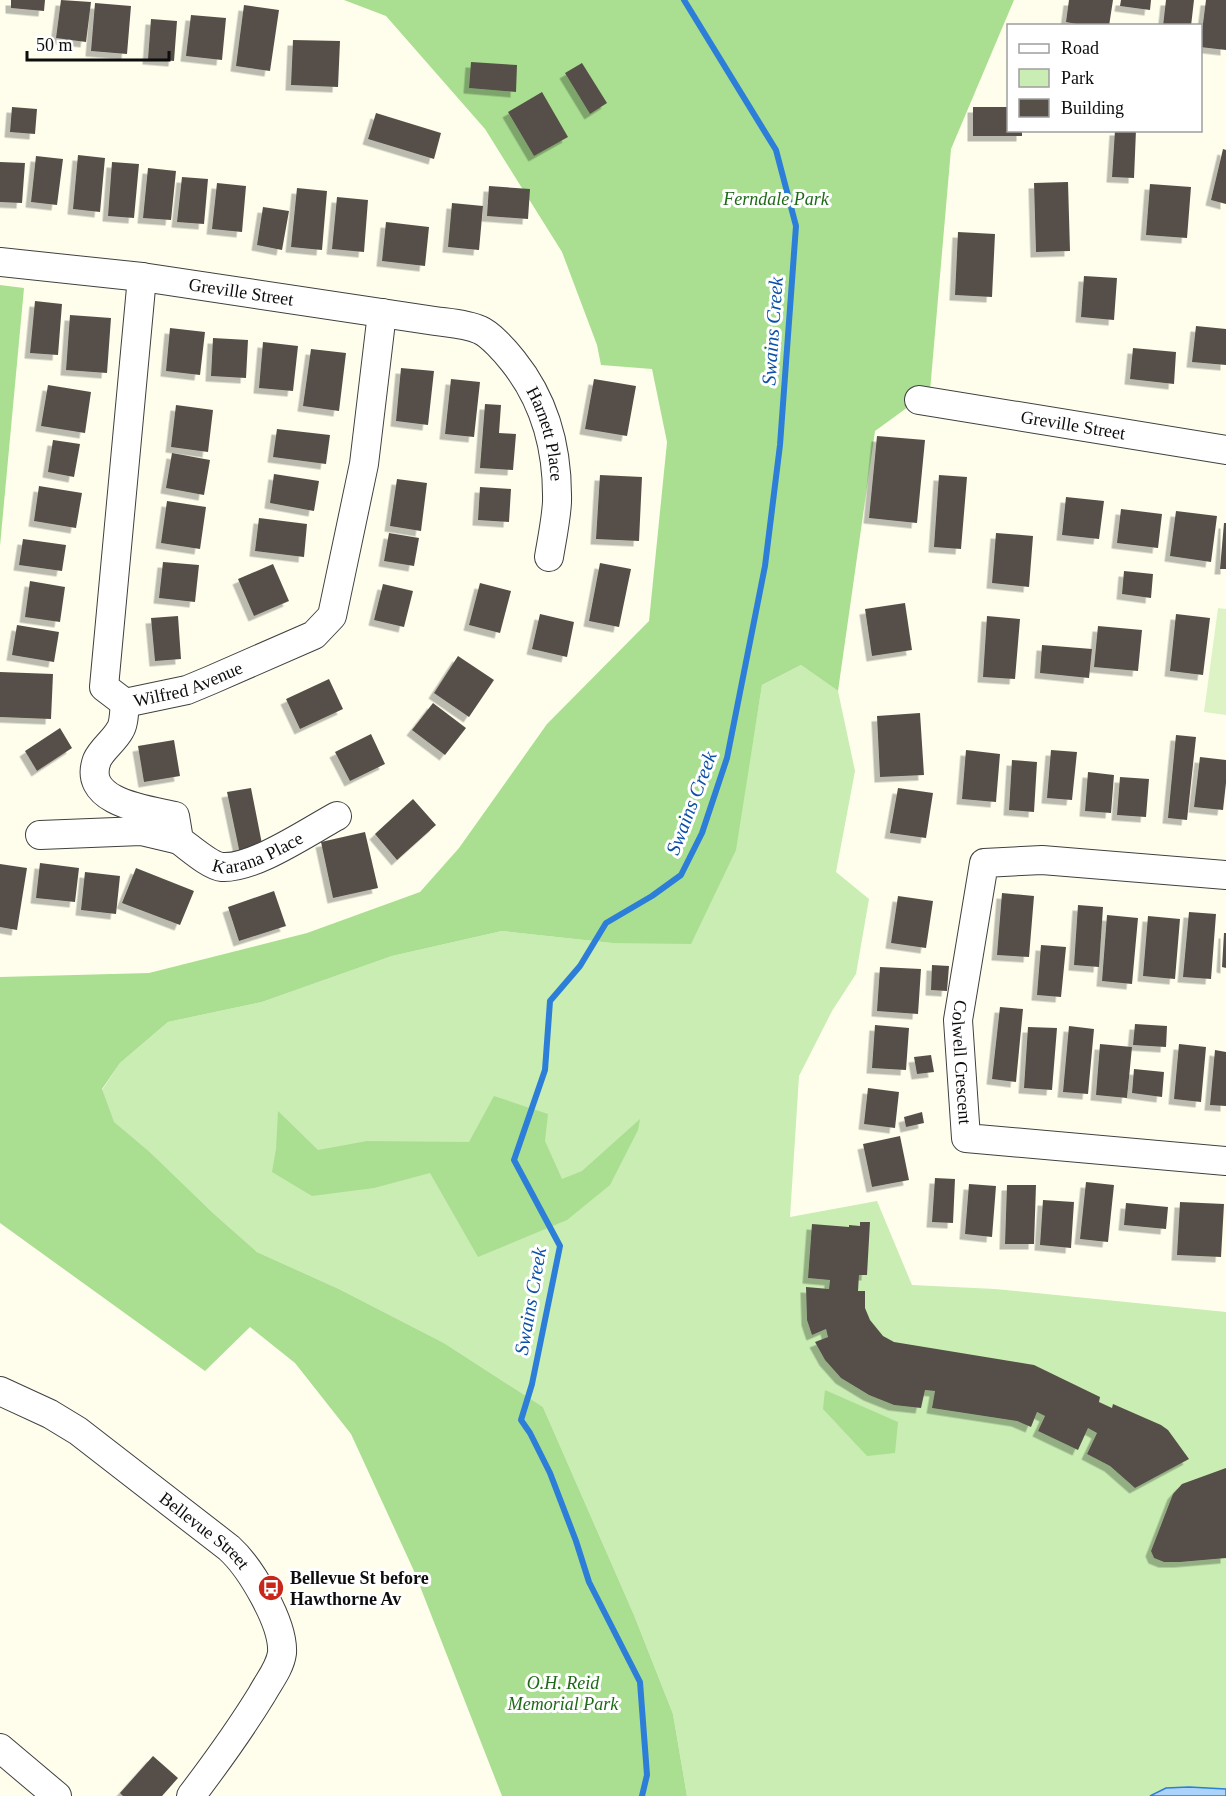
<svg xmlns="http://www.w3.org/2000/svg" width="1226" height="1796" font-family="'Times New Roman',serif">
	<defs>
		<filter id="shadow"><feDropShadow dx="-5.5" dy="5.5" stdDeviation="0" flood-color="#0004"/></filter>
	</defs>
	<rect width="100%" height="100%" fill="#fffeed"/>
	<!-- green -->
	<path fill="#c9edb3" d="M801,665L838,691L855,771L836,872L869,899L856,974L832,1011L799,1076L790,1217L877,1201L912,1285L995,1289L1226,1312V1796H687L673,1714L634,1615L543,1407L444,1343L339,1289L257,1252L213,1213L151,1153L113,1122L102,1090L120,1063L168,1022L262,1002L392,956L502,931L612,943L753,740L762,685Z"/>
	<!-- forest -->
	<path fill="#aadf91" d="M344,0H1014L951,149L930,391L875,431L838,691L801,665L762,685L736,850L691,944L612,943L502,931L392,956L262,1002L168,1022L120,1063L102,1089L114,1122L151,1153L213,1213L257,1252L339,1289L444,1343L543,1407L634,1615L673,1714L687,1796H502L414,1571L351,1434L295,1363L250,1327L205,1371L0,1223V977L149,973L307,933L420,892L459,848L547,724L649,621L667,442L652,369L601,365L597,345L562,252L485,129L386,16Z
		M0,285L24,288L0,546Z
		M494,1096L548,1114L545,1141L562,1179L582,1171L640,1119L638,1130L610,1185L567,1220L478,1257L430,1173L374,1188L312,1196L272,1172L276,1149L278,1111L318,1150L367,1141L469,1142Z
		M825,1390L898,1422L895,1453L867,1456L823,1409Z"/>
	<!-- pitch -->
	<path fill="#ddf3c5" d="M1218,608L1226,609V715L1204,712Z"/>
	<!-- water -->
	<path fill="#acd4fb" stroke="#2d7ed8" stroke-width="1.5" d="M1189,1787L1226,1789V1796H1150L1166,1788Z"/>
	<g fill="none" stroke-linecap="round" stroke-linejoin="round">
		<!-- stream -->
		<path stroke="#2d7ed8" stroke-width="6" d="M642,1796L647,1775L640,1682L589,1582L576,1541L550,1473L530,1433L521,1420L532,1384L560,1246L514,1160L545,1070L550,1001L580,966L606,923L652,896L681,875L702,833L727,758L765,566L780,445L796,226L776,150L684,0"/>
	</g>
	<!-- building -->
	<path fill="#565048" filter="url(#shadow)" d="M11,0H45L44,11L11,8Z
		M61,0L91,2L86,42L56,38Z
		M1069,0H1113L1109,26H1087L1066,22Z
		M1121,0H1151L1150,10L1120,6Z
		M1166,0H1194L1191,26H1163Z
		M1206,0H1226V50L1200,47Z
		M95,3L131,6L127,54L91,51Z
		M244,5L279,10L270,71L236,66Z
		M191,15L226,18L222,60L186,56Z
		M151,19L177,21L174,61L148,59Z
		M293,40L340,41L338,87L291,85Z
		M471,62L517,65L516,92L469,88Z
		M582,63L607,103L590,114L565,73Z
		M542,92L568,137L534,156L508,112Z
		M12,107L37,109L35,134L10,132Z
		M973,107H1008V130H1022V136H973Z
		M376,113L441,133L434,159L368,139Z
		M1115,130H1136L1134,178L1112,177Z
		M1223,149L1226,150V204L1211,200Z
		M78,155L105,158L100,212L73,209Z
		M36,156L63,159L57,205L31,202Z
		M0,162L25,163L22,203L0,202Z
		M112,162L139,164L134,218L108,216Z
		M148,168L176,171L171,220L143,218Z
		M182,177L208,179L204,224L177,222Z
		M1068,182L1070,251L1036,252L1034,183Z
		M217,183L246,186L242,232L212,229Z
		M1150,184L1191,187L1187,238L1146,235Z
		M489,186L530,189L528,219L487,216Z
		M297,188L327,191L322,250L291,247Z
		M337,197L368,200L364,252L332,249Z
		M452,203L483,206L479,250L448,247Z
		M263,207L289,211L282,250L257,245Z
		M386,222L429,227L425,266L382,261Z
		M958,232L995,234L992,297L955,295Z
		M1084,276L1117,278L1114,320L1081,317Z
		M35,301L62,304L58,355L30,353Z
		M70,315L111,318L107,373L66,370Z
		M1196,326L1226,329V365L1192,362Z
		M170,328L205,332L200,375L166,371Z
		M213,338L248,340L246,378L211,376Z
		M263,342L298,346L293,391L259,388Z
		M1133,348L1176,352L1174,384L1130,379Z
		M311,349L346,353L339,411L303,406Z
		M401,368L434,371L428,425L396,421Z
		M451,379L480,382L474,437L445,434Z
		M594,379L636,386L627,436L585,429Z
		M48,385L91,392L85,433L41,426Z
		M485,404L501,405L499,433L516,434L513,470L480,468Z
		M176,405L213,410L208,452L171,447Z
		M277,429L330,435L326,464L273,457Z
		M877,436L925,440L917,523L869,518Z
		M53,440L80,444L74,477L48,472Z
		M172,453L210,460L204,495L166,488Z
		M274,474L319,481L314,511L270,503Z
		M600,475L642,477L639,541L596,539Z
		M939,475L967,477L961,549L934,547Z
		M397,479L427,483L421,531L390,526Z
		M39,486L82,493L76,528L34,521Z
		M480,487L511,489L509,522L478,520Z
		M1066,497L1104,501L1099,539L1062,535Z
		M167,501L206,507L200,549L161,543Z
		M1121,509L1162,514L1158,548L1117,543Z
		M1176,511L1217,516L1211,562L1170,556Z
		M259,518L307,524L304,557L255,551Z
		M1224,523H1226V569H1220Z
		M389,533L419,538L414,566L384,561Z
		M996,533L1033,536L1029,587L992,583Z
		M23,539L66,545L62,571L19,565Z
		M163,562L199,565L195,602L159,598Z
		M600,563L631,569L619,627L589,621Z
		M273,564L289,601L254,616L238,579Z
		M1124,571L1153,574L1151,598L1122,594Z
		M30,581L65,587L60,622L25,617Z
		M480,583L511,591L500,633L469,625Z
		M383,584L413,591L404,627L374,620Z
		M905,603L912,650L872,656L865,609Z
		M540,614L574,622L567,657L532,649Z
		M1176,614L1210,618L1203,675L1170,671Z
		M178,616L181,659L155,661L151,618Z
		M987,616L1020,619L1015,679L983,677Z
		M17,625L59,632L54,662L12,655Z
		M1098,626L1142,630L1138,671L1094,667Z
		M1042,645L1092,649L1089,678L1040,673Z
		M458,656L494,680L469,717L434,693Z
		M0,672L53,674L51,719L0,717Z
		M329,679L343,709L300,729L286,699Z
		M433,703L466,728L445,755L412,730Z
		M920,713L924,775L880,777L877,716Z
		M60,728L72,748L37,771L25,751Z
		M371,734L385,764L350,781L335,752Z
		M1176,735L1196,737L1187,820L1168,818Z
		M174,740L180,776L144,782L138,746Z
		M966,750L1000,754L996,802L962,799Z
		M1051,750L1077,752L1072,800L1047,798Z
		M1200,757L1226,760V783L1223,810L1194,807Z
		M1012,760L1037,762L1034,812L1009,810Z
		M1088,772L1114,775L1111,813L1085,811Z
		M1120,777L1149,779L1146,817L1117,815Z
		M251,788L263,849L240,854L227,792Z
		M898,788L933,793L926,838L890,833Z
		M413,799L436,825L397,860L375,834Z
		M365,832L378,888L333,898L321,842Z
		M40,863L79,868L75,902L36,898Z
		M0,864L27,868L17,930L0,927Z
		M136,868L194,891L180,925L122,903Z
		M85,872L120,876L116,914L81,910Z
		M274,891L286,926L239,941L228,907Z
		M1002,893L1034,896L1029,957L997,955Z
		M898,896L933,901L926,948L891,943Z
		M1078,905L1103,907L1099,967L1074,965Z
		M1189,912L1216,914L1211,979L1183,977Z
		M1107,915L1138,918L1132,984L1102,981Z
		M1148,916L1180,919L1175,979L1143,976Z
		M1224,933H1226V968L1222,967Z
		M1041,945L1066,947L1061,997L1037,995Z
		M932,965L949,966L947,991L931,990Z
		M880,967L921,969L918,1014L877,1011Z
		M1000,1007L1023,1009L1016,1082L992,1079Z
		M1135,1024L1167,1026L1166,1047L1133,1045Z
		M875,1025L909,1028L906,1070L872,1068Z
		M1069,1026L1094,1029L1088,1094L1063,1092Z
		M1028,1027L1057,1028L1052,1090L1024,1088Z
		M1100,1044L1132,1047L1127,1098L1096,1095Z
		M1179,1044L1206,1047L1201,1102L1174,1099Z
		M1215,1050L1226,1052V1106L1210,1105Z
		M931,1055L934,1072L917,1074L914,1057Z
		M1134,1069L1164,1072L1162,1097L1132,1093Z
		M868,1088L899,1092L895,1128L864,1124Z
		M922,1112L924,1123L906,1127L904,1117Z
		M900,1136L909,1180L872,1187L863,1144Z
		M935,1178L955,1179L953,1223L932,1222Z
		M1086,1182L1114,1185L1108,1242L1080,1239Z
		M969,1184L996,1186L992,1237L965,1234Z
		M1007,1185H1036L1034,1244H1005Z
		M1043,1200L1074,1202L1071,1248L1040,1245Z
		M1180,1202L1224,1204L1221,1257L1177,1255Z
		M1126,1203L1168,1207L1166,1229L1124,1225Z
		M860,1222H870L867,1275H859L858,1291H865V1308L870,1320L883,1336L894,1342L1034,1365L1100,1397L1099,1402L1112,1408L1113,1404L1161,1425L1168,1430L1189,1459L1135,1488L1110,1466L1087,1454L1097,1433L1088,1428L1078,1450L1038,1431L1045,1416L1037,1412L1031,1427L1017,1421L932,1408L935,1391L925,1390L921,1408L894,1405L869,1395L841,1378L825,1360L815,1342L828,1337L826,1329L812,1335L807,1320L806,1287L829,1289L830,1280L808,1278L812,1224L849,1227V1225L860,1226Z
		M1226,1468V1558L1180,1562H1164L1154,1558L1151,1551L1173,1494L1182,1484Z
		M153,1756L178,1778L162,1796H123L120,1793Z"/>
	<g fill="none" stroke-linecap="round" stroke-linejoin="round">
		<!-- minor casing -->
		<g stroke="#404040" stroke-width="30">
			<g id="minor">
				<path id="s1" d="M0,262L142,277L435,321C449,323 467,324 480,330C490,334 506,352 513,361C546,402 558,450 557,502C556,520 552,539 549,557"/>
				<path id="s2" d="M142,277L104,687L125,703L187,690L211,680L314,635L332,616L364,464L382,313"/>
				<path id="s3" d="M919,400L1226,450"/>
				<path id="s4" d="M125,703C124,712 124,724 120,730C114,741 102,749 97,760C81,803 149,810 175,816L179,840C189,847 210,866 222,867C254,869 309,831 337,816"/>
				<path d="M40,835L141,831L179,840"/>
				<path id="s5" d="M1226,875L1042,860L984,863L958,1020L966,1138L1226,1161"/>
				<path id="s6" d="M0,1391L50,1414L78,1431L229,1548C250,1567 284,1623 282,1653C280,1668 269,1681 262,1694C240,1730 216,1763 191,1796"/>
				<path d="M0,1748L57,1796"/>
			</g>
		</g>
		<!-- minor -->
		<use href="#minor" stroke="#fff" stroke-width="28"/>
	</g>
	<!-- icons -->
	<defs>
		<g id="bus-disc" transform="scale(1.35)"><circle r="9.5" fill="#c82719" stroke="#fff"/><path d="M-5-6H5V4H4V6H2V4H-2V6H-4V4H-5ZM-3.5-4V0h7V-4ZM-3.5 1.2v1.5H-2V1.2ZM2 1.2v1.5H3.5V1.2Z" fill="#fff"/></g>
	</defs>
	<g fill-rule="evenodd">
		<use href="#bus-disc" x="271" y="1588"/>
	</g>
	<g text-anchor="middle" stroke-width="6" stroke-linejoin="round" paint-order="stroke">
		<!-- park labels -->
		<g font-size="18" font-style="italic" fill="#1e6a18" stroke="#fff">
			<text x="776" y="205">Ferndale Park</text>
			<text x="563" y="1689">O.H. Reid<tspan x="563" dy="21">Memorial Park</tspan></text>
		</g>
		<!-- street labels -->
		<g font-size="18" fill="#0d0d0d" stroke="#fff">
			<text dy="6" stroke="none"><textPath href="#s1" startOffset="243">Greville Street</textPath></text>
			<text dy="6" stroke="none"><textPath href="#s3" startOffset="156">Greville Street</textPath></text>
			<text dy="6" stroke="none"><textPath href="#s1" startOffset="612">Harnett Place</textPath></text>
			<text dy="6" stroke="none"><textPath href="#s2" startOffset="504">Wilfred Avenue</textPath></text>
			<text dy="6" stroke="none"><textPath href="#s4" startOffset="290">Karana Place</textPath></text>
			<text dy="6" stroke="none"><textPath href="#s5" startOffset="444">Colwell Crescent</textPath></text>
			<text dy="6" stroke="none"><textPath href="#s6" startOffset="249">Bellevue Street</textPath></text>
		</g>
		<!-- poi labels -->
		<g font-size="18" font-weight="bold" fill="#0d0d0d" stroke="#fff" text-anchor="start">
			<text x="290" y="1584">Bellevue St before<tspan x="290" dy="21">Hawthorne Av</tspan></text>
		</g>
		<!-- water labels -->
		<g font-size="20" font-style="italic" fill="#0c50a9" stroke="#fff">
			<text transform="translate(772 331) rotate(-86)" y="7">Swains Creek</text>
			<text transform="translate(691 803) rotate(-69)" y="7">Swains Creek</text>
			<text transform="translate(530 1301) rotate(-80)" y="7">Swains Creek</text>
		</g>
	</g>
	<!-- legend -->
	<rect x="1007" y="24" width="195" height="108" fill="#ffffff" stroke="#9e9e9e" stroke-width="1.5"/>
	<rect x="1019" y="44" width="30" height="9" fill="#ffffff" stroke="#9e9e9e" stroke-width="1.5"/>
	<text x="1061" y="54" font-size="18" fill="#0d0d0d">Road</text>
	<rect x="1019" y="69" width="30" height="18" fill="#c9edb3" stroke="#9e9e9e" stroke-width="1.5"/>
	<text x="1061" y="84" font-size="18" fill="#0d0d0d">Park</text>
	<rect x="1019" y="99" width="30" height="18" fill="#565048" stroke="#9e9e9e" stroke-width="1.5"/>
	<text x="1061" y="114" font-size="18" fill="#0d0d0d">Building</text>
	<!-- scale -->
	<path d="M27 51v9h142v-9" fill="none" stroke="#0d0d0d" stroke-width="3"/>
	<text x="36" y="51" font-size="18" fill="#0d0d0d" stroke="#ffffff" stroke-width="4.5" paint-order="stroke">50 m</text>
</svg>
